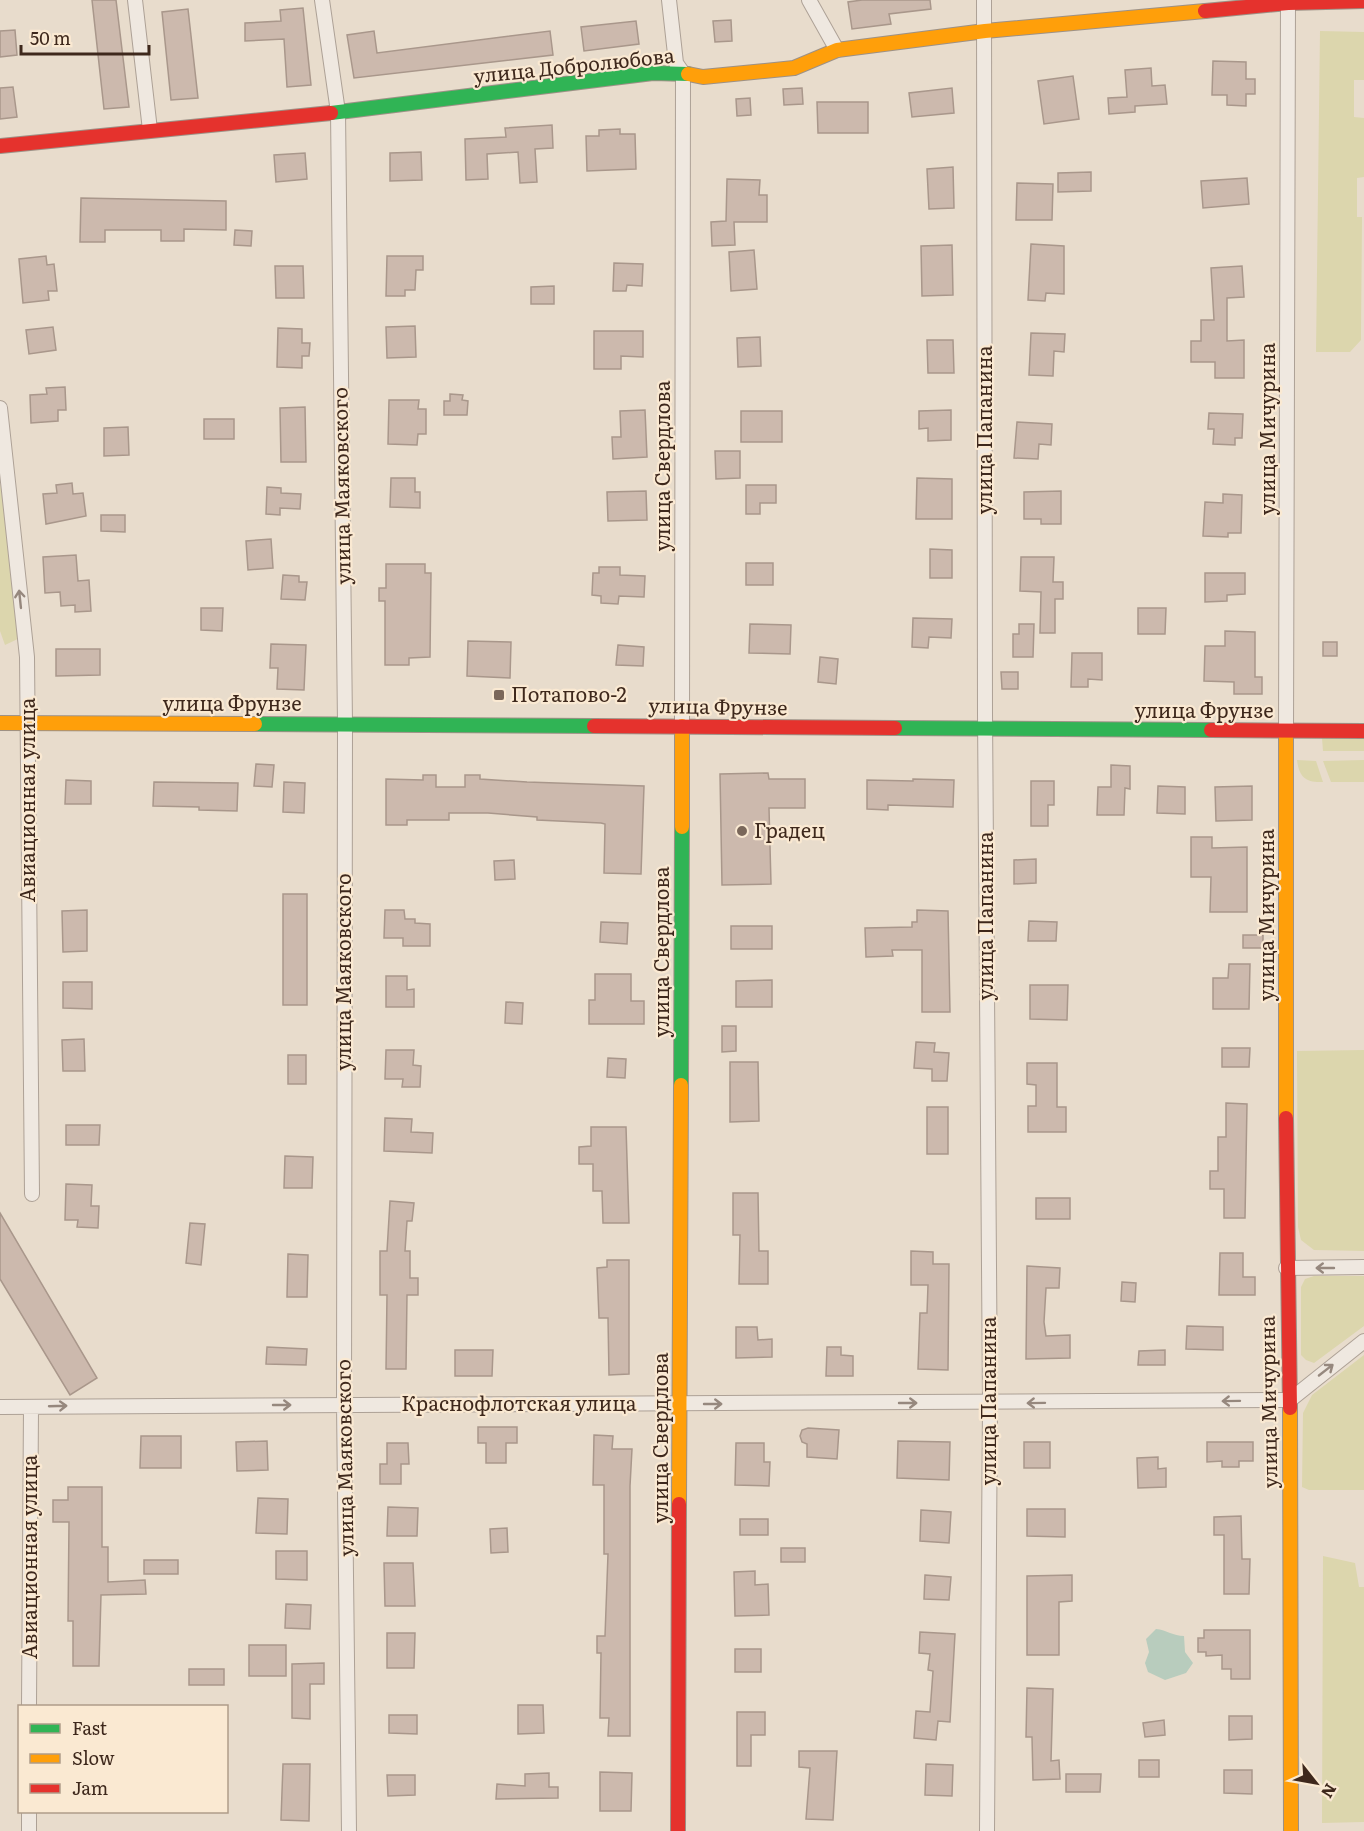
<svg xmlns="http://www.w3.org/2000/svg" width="1364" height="1831" font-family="Literata,serif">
	<rect width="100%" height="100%" fill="#e8dccc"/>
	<!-- green -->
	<path fill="#dcd6ad" d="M1320,31L1364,32V80H1354V117L1364,118V177L1357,178V217H1362L1361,333V340L1350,352H1316Z
		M0,483L22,637L5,645L0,631Z
		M1322,738H1364V751H1323Z
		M1297,760L1316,761L1323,782C1306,783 1299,777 1297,760Z
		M1364,760V782H1331L1323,761Z
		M1364,1050V1251L1314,1250L1301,1240L1298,1227L1297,1051Z
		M1314,1276H1364V1326L1314,1363L1306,1360L1301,1355V1287L1305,1279Z
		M1364,1355V1490H1309L1302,1487L1303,1413L1312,1395Z
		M1323,1556L1355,1563L1359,1587H1364V1822L1322,1823Z"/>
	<!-- water -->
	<path fill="#b8ccbd" d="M1156,1629C1167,1630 1173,1636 1184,1636L1185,1652L1193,1663L1186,1673L1165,1680L1148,1672L1145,1663L1149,1652L1146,1639Z"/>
	<!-- building -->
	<path fill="#ccb9ad" stroke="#a9978b" stroke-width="1.5" d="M92,0H116L129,107L104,109Z
		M862,0H930L931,9L889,14L891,24L852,29L848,2Z
		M303,8L311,85L287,87L284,39L245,41V23L281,21L280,10Z
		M188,9L198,98L171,100L162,12Z
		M731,20L732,41L715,42L713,21Z
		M636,21L639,44L584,51L581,27Z
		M15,30L17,55L0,57V31Z
		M374,31L377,53L550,31L553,55L354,78L347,35Z
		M1213,61L1246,62V79H1255V94H1246V106L1227,105V95H1212Z
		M1151,68L1152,86L1165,85L1167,104L1135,106V112L1109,114L1108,98L1127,97L1125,70Z
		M1073,76L1079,119L1044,124L1038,81Z
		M13,87L17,117L0,119V88Z
		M802,88L803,104L784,105L783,89Z
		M952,88L954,113L912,117L909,93Z
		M750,98L751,115L737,116L736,99Z
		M817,102H868V133H818Z
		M552,125L553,148L535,149L537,182L520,183L518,152L487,154L488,179L466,180L465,139L506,137L505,128Z
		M620,129V134H635L636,169L587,171L586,136H599V130Z
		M421,152L422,180L390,181V153Z
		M305,153L307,179L276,182L274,155Z
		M953,167L954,208L929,209L927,169Z
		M1091,172V191L1058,192V173Z
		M1247,178L1249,204L1203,208L1201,181Z
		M727,179L760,180L759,195H767V222H734L735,245L712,246L711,222L726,221Z
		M1017,183L1053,184L1052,220H1016Z
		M81,198L226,201V230L184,229V241H161V230H105V242H80Z
		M235,230L252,231L251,246L234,245Z
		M1031,244L1064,246V294L1046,293L1045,301L1028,300Z
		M952,245L953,295L922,296L921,246Z
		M754,250L757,289L731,291L729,252Z
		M46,256L47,265L54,264L57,291H48L49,300L23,303L19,259Z
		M387,256H423V270H416L415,290H405V296H386Z
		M614,263L643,264L642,286L627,285L626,291H613Z
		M275,266H303L304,298H276Z
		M1242,266L1244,297L1227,298V341L1244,340V378H1215V362H1191V341H1201V320H1214L1211,268Z
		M554,286V304H531V287Z
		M415,326L416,357L387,358L386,327Z
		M53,327L56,350L29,354L26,330Z
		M278,328L302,329V343H310L309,356H302V368L277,367Z
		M594,331H643V357L621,356V369H594Z
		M1031,333L1065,334L1064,352L1054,351L1053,376L1029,375Z
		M760,337L761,366L738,367L737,338Z
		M927,340H953L954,373H928Z
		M65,387L66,410H58V421L31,423L30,395L47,394L46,388Z
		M450,394L463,395L462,400L468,401L467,415H444V401H450Z
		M389,400H419L418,409H426V434H418L417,445L388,444Z
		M305,407L306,462H281L280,408Z
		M645,410L647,457L613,459L612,437H621L620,411Z
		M951,410V440L928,441V428L919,429V411Z
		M741,411H782V442H741Z
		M1209,413L1243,414L1242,438H1235V445L1213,444L1214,429H1208Z
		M204,419H234V439H204Z
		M1017,422L1052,424L1051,445L1039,444L1038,459L1014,458Z
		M128,427L129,455L104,456V428Z
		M715,451H740V478L716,479Z
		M391,478H415V492H420V508L390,507Z
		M917,478L952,479V519H916Z
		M72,483L73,494L83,493L86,516L46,524L43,494L57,493L56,485Z
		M746,485H776V503H760V514H746Z
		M267,487L281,488V493L301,494L300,509L280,508V515L266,514Z
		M646,491L647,520L608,521L607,492Z
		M1061,491V524H1041V519H1024V492Z
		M1223,494L1242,495L1241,533H1228V537L1203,536L1205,502L1223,503Z
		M101,515H125V532L101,531Z
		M271,539L273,568L248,570L246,541Z
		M930,549L952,550V578H930Z
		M76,555L78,581L89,580L91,611L75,612V605L61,606L60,592L45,593L43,557Z
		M1021,557H1054L1053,582H1063V599H1055V633H1040L1041,592L1020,591Z
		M746,563H773V585H746Z
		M386,564H425V573H431L430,657L409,658V665H385V601H379V588H386Z
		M599,567H620V575L645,576L644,597L619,596L618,604L601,603V596L592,595L593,573H599Z
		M1205,573H1245V594L1227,595V601L1205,602Z
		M283,575L299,576V582H307L305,600L281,599Z
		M201,608H223L222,631L201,630Z
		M1138,608H1166L1165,634H1138Z
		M913,618L952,619L951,638L929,637L928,648L912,647Z
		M750,624L791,625L790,654L749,653Z
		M1019,624H1034L1033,657H1013V634H1019Z
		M1225,631L1255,632V677H1262V694H1234V682L1204,681L1205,646H1225Z
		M468,641L511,642L510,678L467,676Z
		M1323,642H1337V656H1323Z
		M271,644L306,645L304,690L277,689L278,668H270Z
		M618,645L644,647L643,666L616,665Z
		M56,649H100V675L56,676Z
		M1072,653H1102V680L1088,679V687H1071Z
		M820,657L838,659L836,684L818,682Z
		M1001,672H1018V689H1002Z
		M256,764L274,765L272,787L254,786Z
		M1111,765L1130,766V789L1125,788L1124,815H1097L1098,787H1111Z
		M768,773L769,779H805V808H769L771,884L722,885L720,774Z
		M423,775H436V787H465V775H480V779L527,782L644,786L641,874L604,873L605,824L601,823L537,820V817L488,813H449V820H407V825H386V779L423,780Z
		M913,779L954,780L953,807L888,805V810L867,809V780L913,781Z
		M66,780L91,781V804H65Z
		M1031,781H1054V805H1048V826H1031Z
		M154,782L238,783L237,811L199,810V807L153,806Z
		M284,782L305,783L304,813L283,812Z
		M1158,786L1185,787V814L1157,813Z
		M1252,786V820L1216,821L1215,787Z
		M1191,837H1212V848L1247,847V912H1210L1211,877H1191Z
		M1036,859V883L1014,884V860Z
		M514,860L515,879L495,880L494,861Z
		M283,894H307V1005H283Z
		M87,910V951L63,952L62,911Z
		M385,910H404L405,919H415V923L430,924V946H403V938H384Z
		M917,910L948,911L950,1012H922V950H892L893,956L866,957L865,928L912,927V922H917Z
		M1029,921L1057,922L1056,941H1028Z
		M601,922L628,923L627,944L600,942Z
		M731,926H772V949H731Z
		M1243,935H1263V948H1243Z
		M1229,964H1250L1249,1009H1213V978H1228Z
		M595,974H631V1001H644V1024H589V1000H595Z
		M386,976H407V990L414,989V1007H386Z
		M772,980V1007H736V981Z
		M63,982H92V1009L63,1008Z
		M1030,985H1068L1067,1020L1030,1019Z
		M506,1002L523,1003L522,1024L505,1023Z
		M722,1026H736V1051L722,1052Z
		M84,1039L85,1071H63L62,1040Z
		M916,1042L935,1043L934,1052L949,1053L947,1081H932V1069L914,1068Z
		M1222,1048H1250L1249,1067H1222Z
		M386,1050H414L413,1065L421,1066L420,1087H402L403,1079H385Z
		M288,1055H306V1084H288Z
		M608,1058L626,1059L625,1078L607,1077Z
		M730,1062H758L759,1121L730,1122Z
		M1027,1063H1057V1107H1066V1132H1028V1106H1036V1085L1027,1084Z
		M1226,1103L1247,1104L1245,1218H1224V1189H1210V1171H1218V1137H1226Z
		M927,1107H948V1154H927Z
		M385,1118L412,1119L411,1132L433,1133L432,1153L384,1151Z
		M66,1125H100L99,1145H66Z
		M591,1127H626L629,1223H603L602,1191H593V1164H579V1147L591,1146Z
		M285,1156L313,1157L312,1188H284Z
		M66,1184L92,1185L91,1206H99L98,1228L77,1227L78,1220H65Z
		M733,1193H758L759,1251H768V1284H739L740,1235H733Z
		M1036,1198H1070V1219H1036Z
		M390,1201L414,1203L412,1221H407L405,1251H410V1278H418V1295H407L406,1369H386L387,1295H380V1251H387Z
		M0,1213L97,1378L70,1395L0,1279Z
		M190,1223L205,1224L201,1265L186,1263Z
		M911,1251L933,1252V1264H949L948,1370L918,1369L920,1313H927L928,1285H911Z
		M1220,1253H1243V1277H1255V1295H1219Z
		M288,1254L308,1255L307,1297H287Z
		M607,1260H629V1374L609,1375L608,1318H599L597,1268L607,1267Z
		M1027,1266L1060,1268L1059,1288H1046L1044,1322L1046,1336L1070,1335V1358L1026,1359Z
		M1122,1282L1136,1283L1135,1302L1121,1301Z
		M1187,1326L1223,1327V1350L1186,1349Z
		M736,1327H757L758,1340L772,1339V1357L736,1358Z
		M267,1347L307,1349L306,1365L266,1364Z
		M827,1347H841V1355L853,1356V1376H826Z
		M455,1350H493L492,1376H455Z
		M1165,1350V1365H1138L1139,1351Z
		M478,1427H517V1443H506V1463H486V1443H478Z
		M808,1428L839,1430L837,1459L807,1457V1444L802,1442L800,1436L802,1430Z
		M594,1435L613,1436L612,1449H632L630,1486V1736H608L609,1718H600L601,1653H597V1636H605L608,1554H604V1485H593Z
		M141,1436H181V1468H140Z
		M267,1441L268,1470L237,1471L236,1442Z
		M898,1441L950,1442L949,1480L897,1478Z
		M1024,1442H1050V1468H1024Z
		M1207,1442H1253V1461H1239V1467H1222V1461L1207,1462Z
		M387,1443H408L409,1464H401V1484H380V1464H387Z
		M736,1443H764V1462H770L769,1486L735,1485Z
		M1158,1457V1469L1166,1468V1487L1138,1488L1137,1458Z
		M68,1487H102V1547H108V1582L145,1580L146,1594L101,1595L99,1666H73V1621H68L69,1522H53V1500H68Z
		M258,1498L288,1499L287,1534L256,1533Z
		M388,1507L418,1508L417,1536H387Z
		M1027,1509H1065V1537L1027,1536Z
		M921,1510L951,1512L949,1543L920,1541Z
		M1241,1516L1242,1559H1250L1249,1594H1224V1535H1214V1517Z
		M740,1519H768V1535H740Z
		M507,1528L508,1552L491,1553L490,1529Z
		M781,1548H805V1562H781Z
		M276,1551H307V1580L276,1579Z
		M144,1560H178V1574H144Z
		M384,1563H413L415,1606H385Z
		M755,1571V1585L768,1584L769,1615L735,1616L734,1572Z
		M925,1575L951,1577L949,1600L924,1599Z
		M1072,1575V1601L1059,1602V1655H1027V1576Z
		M286,1604L311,1605L310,1629L285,1628Z
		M1204,1630H1250V1679H1231V1669H1222V1655L1206,1656V1652H1198V1638H1204Z
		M920,1632L955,1634L950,1722L938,1721L936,1740L914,1738L916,1711L930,1712L933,1671L928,1670L930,1654L919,1653Z
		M387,1633H415L414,1668H387Z
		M249,1645H286V1676H249Z
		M735,1649H761V1672H735Z
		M324,1663V1684H310V1719L292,1718V1664Z
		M189,1669H224V1685H189Z
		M1027,1688L1053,1689L1051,1761L1059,1760L1060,1779L1033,1780L1032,1737H1026Z
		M518,1705H543L544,1733L518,1734Z
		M737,1712H765V1735H751V1766H737Z
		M389,1715H417V1734L389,1733Z
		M1229,1716H1252V1739L1229,1740Z
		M1164,1720L1165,1735L1145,1737L1143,1723Z
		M799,1751H837L833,1820L806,1819L810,1768L799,1767Z
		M1139,1760H1159V1777H1139Z
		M283,1764H310L309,1821L281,1820Z
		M926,1764L953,1765L952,1796L925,1795Z
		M1224,1770H1252V1794L1224,1793Z
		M600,1772L632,1773L631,1811H600Z
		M549,1773V1787H558V1798L496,1799L497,1784L525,1786V1774Z
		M1066,1774H1101L1100,1792H1066Z
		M387,1775H415V1795L388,1796Z"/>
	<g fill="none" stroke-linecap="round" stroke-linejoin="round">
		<!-- street casing -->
		<g stroke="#ada196" stroke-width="16">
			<path id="street" d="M135,0L150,130
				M322,0L338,112L345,724L344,1405L349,1831
				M669,0L676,63L683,73L682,726
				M809,0L837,50
				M984,0L985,714L990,1403L987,1831
				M0,408L27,657L32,1194
				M1286,731L1288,0
				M1286,1268L1364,1267
				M0,1407L1290,1400L1364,1341
				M29,1706L31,1408
				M29,1831V1812"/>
		</g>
		<!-- fast casing -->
		<g stroke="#9d9186" stroke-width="16">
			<path id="fast" d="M331,113L653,73L688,74
				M255,724L594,726
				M895,728L1211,730
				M681,1085L682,827"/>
		</g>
		<!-- slow casing -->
		<g stroke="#9d9186" stroke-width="16">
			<path id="slow" d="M688,74L703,77L794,68L837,50L985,31L1205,11
				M0,723L255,724
				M1286,731V1118
				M682,827V726
				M1290,1408L1291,1831
				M679,1504L681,1085"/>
		</g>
		<!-- jam casing -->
		<g stroke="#9d9186" stroke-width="16">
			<path id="jam" d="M1205,11L1288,3L1364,1
				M0,146L331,113
				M594,726L895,728
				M1211,730L1364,731
				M1286,1118L1290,1408
				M678,1831L679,1504"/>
		</g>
		<!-- street -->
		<use href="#street" stroke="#efe8e0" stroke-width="14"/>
		<!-- fast -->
		<use href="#fast" stroke="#30b455" stroke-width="14"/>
		<!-- slow -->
		<use href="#slow" stroke="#ff9f0a" stroke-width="14"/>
		<!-- jam -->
		<use href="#jam" stroke="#e5322d" stroke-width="14"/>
	</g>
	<!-- one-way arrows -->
	<defs><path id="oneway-shaft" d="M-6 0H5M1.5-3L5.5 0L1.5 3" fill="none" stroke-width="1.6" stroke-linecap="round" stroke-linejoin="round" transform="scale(1.5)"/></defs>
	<g stroke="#96887e">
		<use href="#oneway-shaft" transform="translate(20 599) rotate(-96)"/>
		<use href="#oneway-shaft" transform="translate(1325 1268) rotate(180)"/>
		<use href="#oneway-shaft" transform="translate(1326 1370) rotate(-38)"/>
		<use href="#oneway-shaft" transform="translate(1231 1401) rotate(179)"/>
		<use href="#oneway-shaft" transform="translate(908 1403)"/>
		<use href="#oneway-shaft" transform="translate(1036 1403) rotate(179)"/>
		<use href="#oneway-shaft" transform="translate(713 1404)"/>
		<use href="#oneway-shaft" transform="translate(282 1405)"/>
		<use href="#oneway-shaft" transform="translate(58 1406) rotate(-2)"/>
	</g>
	<!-- markers -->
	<g fill="#7a675a" stroke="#fae9d2" stroke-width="2">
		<rect x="493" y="689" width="12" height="12" rx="3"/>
		<circle cx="742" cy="831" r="6"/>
	</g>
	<g text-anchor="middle" stroke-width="4.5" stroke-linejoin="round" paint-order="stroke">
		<!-- street labels -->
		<g font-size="20" fill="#3e281c" stroke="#fae9d2">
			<text transform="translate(574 66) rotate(-6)" y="7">улица Добролюбова</text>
			<text transform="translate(1268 429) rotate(-90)" y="7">улица Мичурина</text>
			<text transform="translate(985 430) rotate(-90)" y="7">улица Папанина</text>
			<text transform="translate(663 466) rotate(-90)" y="7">улица Свердлова</text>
			<text transform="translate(342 486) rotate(-91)" y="7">улица Маяковского</text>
			<text x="232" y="711">улица Фрунзе</text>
			<text transform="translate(718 707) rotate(1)" y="7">улица Фрунзе</text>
			<text x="1204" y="718">улица Фрунзе</text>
			<text transform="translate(28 800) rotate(-90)" y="7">Авиационная улица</text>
			<text transform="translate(1267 915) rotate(-90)" y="7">улица Мичурина</text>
			<text transform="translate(986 916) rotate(-90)" y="7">улица Папанина</text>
			<text transform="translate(662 952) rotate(-90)" y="7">улица Свердлова</text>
			<text transform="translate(344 972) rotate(-90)" y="7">улица Маяковского</text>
			<text transform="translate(989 1401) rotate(-90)" y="7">улица Папанина</text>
			<text transform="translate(1269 1402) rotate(-91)" y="7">улица Мичурина</text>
			<text x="519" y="1411">Краснофлотская улица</text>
			<text transform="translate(661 1438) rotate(-90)" y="7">улица Свердлова</text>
			<text transform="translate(345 1458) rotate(-91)" y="7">улица Маяковского</text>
			<text transform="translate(30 1557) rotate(-90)" y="7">Авиационная улица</text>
		</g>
		<!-- poi labels -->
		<g font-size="20" fill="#3e281c" stroke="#fae9d2" text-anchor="start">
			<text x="511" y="702">Потапово-2</text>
			<text x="754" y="838">Градец</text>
		</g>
	</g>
	<!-- legend -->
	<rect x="18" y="1705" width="210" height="108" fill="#fae9d2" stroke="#af9c89" stroke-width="1.5"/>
	<rect x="30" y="1724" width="30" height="9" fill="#30b455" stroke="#af9c89" stroke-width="1.5"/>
	<text x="72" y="1735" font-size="18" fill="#3e281c">Fast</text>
	<rect x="30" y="1754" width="30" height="9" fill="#ff9f0a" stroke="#af9c89" stroke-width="1.5"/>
	<text x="72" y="1765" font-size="18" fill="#3e281c">Slow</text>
	<rect x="30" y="1784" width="30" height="9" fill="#e5322d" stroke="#af9c89" stroke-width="1.5"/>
	<text x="72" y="1795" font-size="18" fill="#3e281c">Jam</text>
	<!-- north arrow -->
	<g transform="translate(1316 1783) rotate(121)" stroke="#fae9d2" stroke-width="4.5" paint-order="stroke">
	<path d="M0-4.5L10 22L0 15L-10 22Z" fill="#3e281c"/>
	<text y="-9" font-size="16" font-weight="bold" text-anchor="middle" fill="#3e281c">N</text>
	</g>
	<!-- scale -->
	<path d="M21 45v9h128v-9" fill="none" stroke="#3e281c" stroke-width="3"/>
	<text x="30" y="45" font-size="18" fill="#3e281c" stroke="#fae9d2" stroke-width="4.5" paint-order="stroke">50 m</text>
</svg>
